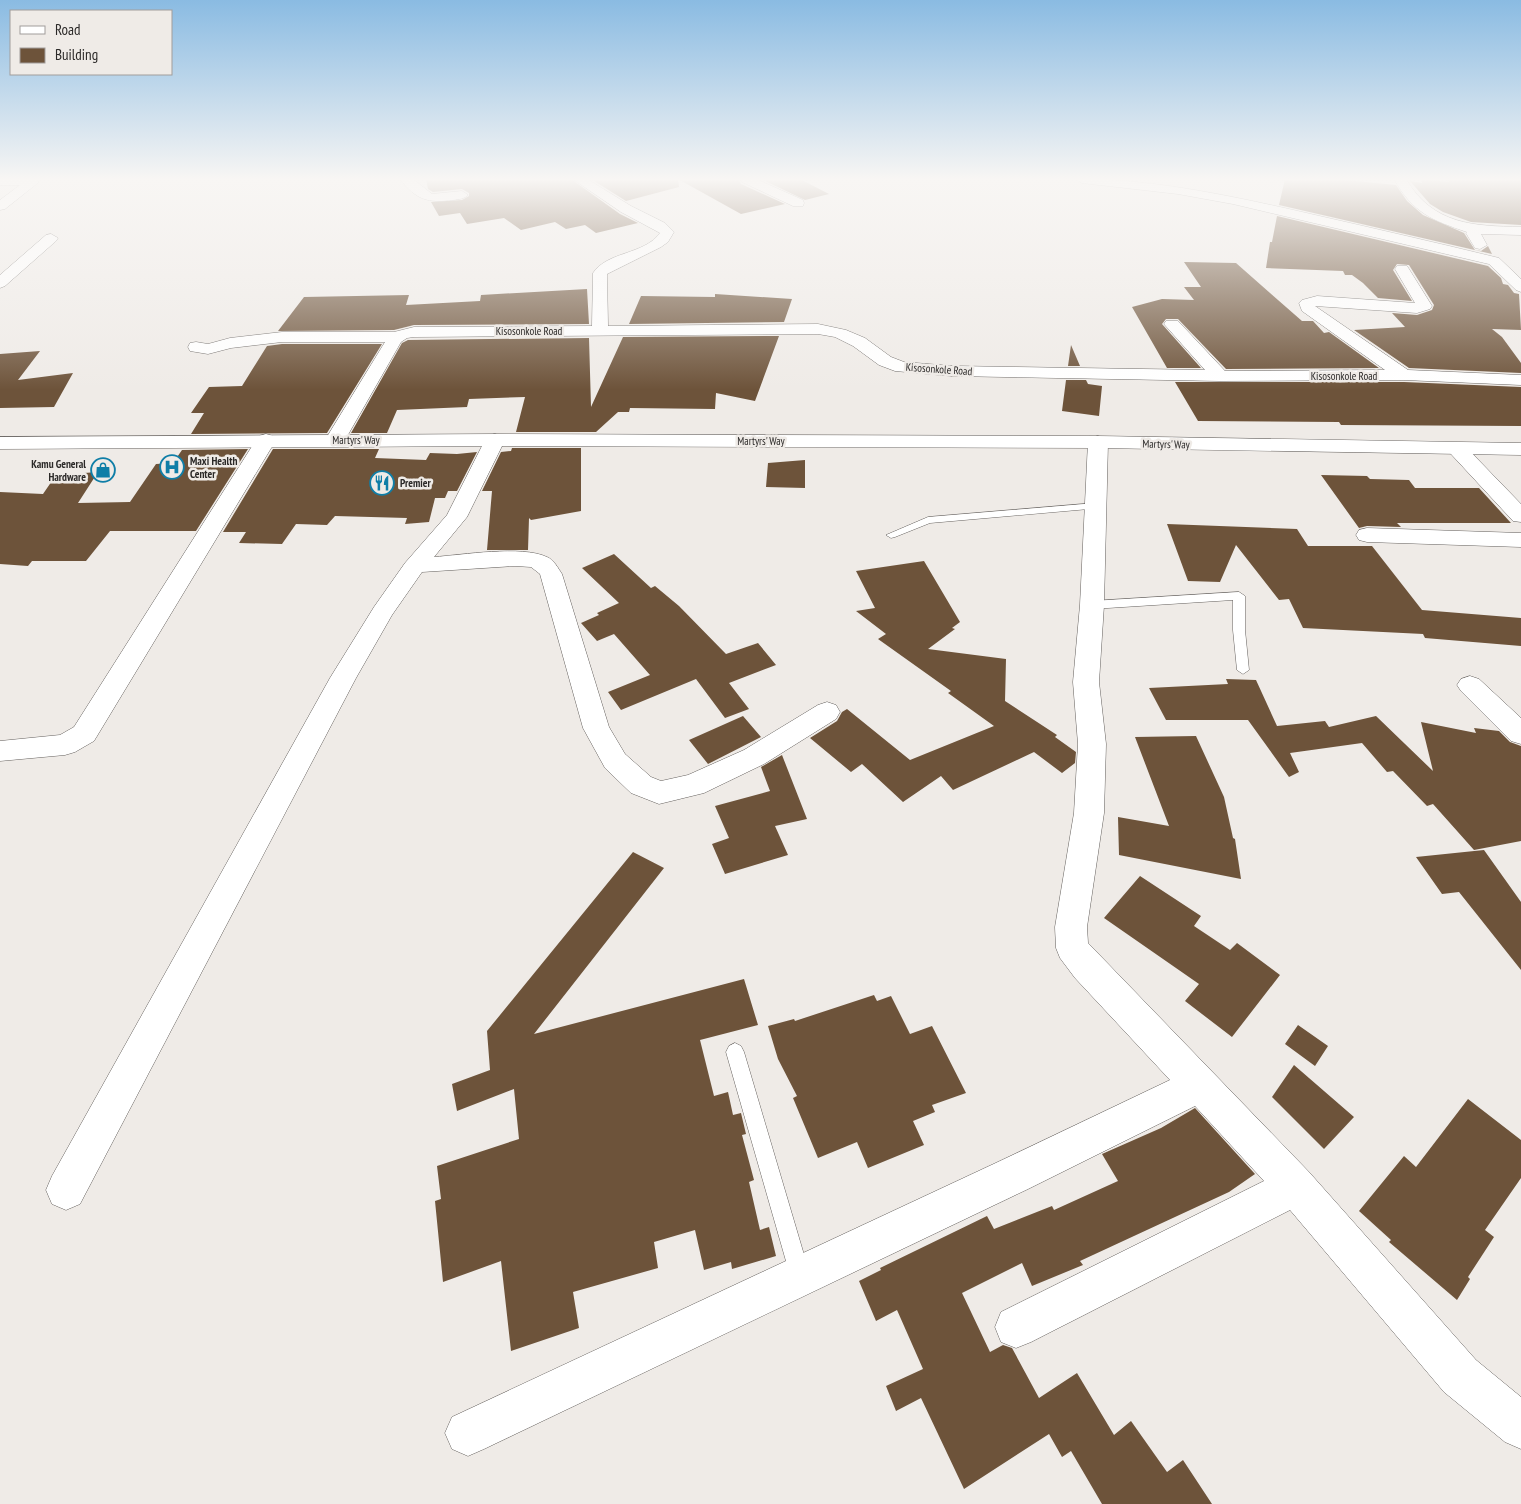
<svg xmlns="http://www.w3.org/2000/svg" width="1521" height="1504" font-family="'PT Sans Narrow',sans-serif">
	<rect width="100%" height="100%" fill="#efebe7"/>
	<!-- building -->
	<path fill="#6d533a" d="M426,179H571L620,214L638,223L596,233L585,225L566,229L555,222L521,230L504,218L467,224L460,213L439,216L431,202L462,200L469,196V193L462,189L433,192L428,189Z
		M591,179H678L679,187L626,201Z
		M678,179H738L741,184L785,204L741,214Z
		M761,179H800L829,194L805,200Z
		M1285,179H1335L1396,185L1407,201L1423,215L1464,233L1475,250L1481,251L1488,246L1492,254L1279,205Z
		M1421,179L1449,182L1447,179L1521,180V225L1471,222L1443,212L1430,204L1410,181L1422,183Z
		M1277,216L1488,266L1501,278L1503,284L1508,285L1514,293L1519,294L1521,330L1492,329L1502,337L1521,363V373L1409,368L1354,330L1405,327L1392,313L1417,315L1432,310L1434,305L1409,265L1397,264L1393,270L1412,301L1378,298L1363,283L1352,275H1345L1343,271L1266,268L1270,242H1272Z
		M1184,262L1236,263L1302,321H1313L1324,333L1329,332L1379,368L1226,369L1178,319H1166L1162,324L1201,368H1167L1132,307L1162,299L1194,300L1184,287H1201Z
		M587,289L589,324L414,325L394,330L278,331L304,297L409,295L406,305L480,301L481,295Z
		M715,294L792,299L784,322L629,324L641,296L715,297Z
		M779,336L755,401L716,393L715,409L630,408L629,412H618L596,432H516L525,397L469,399L467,407L397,410L387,433H351L402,343L408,340L589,338L591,407L623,337Z
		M282,344H382L327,433L191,434L204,413H191L209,387L242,386L267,346Z
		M1071,345L1080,366H1068Z
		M40,351L18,380L73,373L54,407L0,408V354Z
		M1066,380H1086L1088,384L1102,386L1099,416L1062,411Z
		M1175,382H1404L1521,387V426L1341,425L1339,422L1198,421Z
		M512,448H581V511L531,520L529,518L528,550H487L492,491H482L501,452L511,451Z
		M248,449L196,531H110L86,561H32L28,566L0,564V492L43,494L56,475L98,472L78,503L130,502L156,464L173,463L182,450Z
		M273,449H379L375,458L426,460L430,453L457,454L477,452L457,491H448L445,498H435L429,522L405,524L407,518L335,516L327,525L296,524L282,544L239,543L246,532H223Z
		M805,460V488L766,487L768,463Z
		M1321,475L1367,476L1370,479L1409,480L1415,488H1479L1511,523H1397L1401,527L1367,526L1359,528Z
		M1167,524L1297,529L1308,546H1372L1422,610L1521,618V646L1425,638L1423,634L1303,628L1289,599L1279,600L1236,545L1220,582L1188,581Z
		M614,554L651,588L655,586L679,606L726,654L758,643L776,665L729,683L749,709L725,718L696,679L621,710L608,692L650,675L614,634L597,641L581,623L599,615L597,613L619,603L582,568Z
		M924,561L960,622L952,628L955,629L928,649L1006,659L1005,701L1057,735L1055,737L1076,752L1075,763L1062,773L1034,752L953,790L941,776L903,802L862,764L851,772L810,738L837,721L842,712L847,709L910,760L994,726L948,693L951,691L878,639L886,634L856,611L875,608L856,571Z
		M1226,679L1256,680L1277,726L1325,721L1329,727L1376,716L1433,771L1421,722L1476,733L1474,728L1499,731L1510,742L1521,746V841L1474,850L1433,804L1427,806L1393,771L1387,772L1362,743L1290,753L1299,772L1289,777L1248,720H1166L1149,688L1228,684Z
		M743,716L761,737L708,764L689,740Z
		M1196,736L1224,797L1233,838L1235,839L1241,879L1119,855L1118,817L1169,826L1135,737Z
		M782,755L807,819L775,826L788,855L725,874L712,844L729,838L715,806L770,791L761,767Z
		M1484,850L1521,902V970L1459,892L1442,894L1416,857Z
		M633,852L664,868L534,1034L744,979L758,1025L700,1040L714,1096L728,1092L733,1115L741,1113L746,1134L742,1135L754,1180L749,1182L760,1230L769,1227L776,1256L732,1269L731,1262L704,1270L695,1230L654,1242L658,1268L573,1292L579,1328L511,1351L501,1261L443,1282L435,1201L441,1199L437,1166L519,1139L514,1089L457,1111L452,1084L490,1070L487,1031Z
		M1140,876L1201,916L1194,926L1230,950L1237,943L1280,975L1232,1037L1185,1001L1199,984L1104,918Z
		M874,995L877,1001L891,996L910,1034L932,1026L966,1093L932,1105L935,1112L913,1121L924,1145L868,1168L857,1142L818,1158L793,1098L797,1096L778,1059L768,1026L794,1019L795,1021Z
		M1298,1025L1328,1046L1315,1066L1285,1044Z
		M1294,1065L1354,1117L1324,1149L1272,1097Z
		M1468,1099L1521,1140V1178L1485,1230L1494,1237L1468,1277L1470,1279L1457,1300L1389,1242L1391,1240L1359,1211L1404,1156L1416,1167Z
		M1195,1108L1255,1174L1229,1192L1080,1261L1083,1265L1032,1286L1022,1263L962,1293L990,1352L1003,1345L1012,1348L1039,1398L1077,1373L1114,1435L1131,1421L1167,1472L1183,1460L1212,1504H1102L1071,1451L1062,1457L1049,1434L964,1489L921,1398L896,1411L886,1386L923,1369L897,1310L876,1321L859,1281L881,1270L880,1268L987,1216L994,1229L1052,1206L1054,1210L1118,1181L1102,1154L1161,1128Z"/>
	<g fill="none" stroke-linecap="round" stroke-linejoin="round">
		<!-- lane casing -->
		<g stroke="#65615e" stroke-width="1">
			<path id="lane" d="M1096,503L1101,506L1100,508L930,523L895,537L891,538L886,535L928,517Z
				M1239,592L1245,596V630L1249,670L1243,674L1237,670L1233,630V600L1092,609L1086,605L1092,601Z
				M735,1043L741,1046L744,1052L810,1275L807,1282L800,1285L793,1282L790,1275L726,1052L729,1046Z"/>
		</g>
		<!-- street casing -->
		<g stroke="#65615e" stroke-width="1">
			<path id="street" d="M0,179H36L39,182L5,209L0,210V200L20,185H0Z
				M400,179H413L432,194L462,191L468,195C464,199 459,199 453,200C428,203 416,200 400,179Z
				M573,179H587L631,206L665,223L674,232L668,242L661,247L607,274L608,326L818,324L846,330L865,338L891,357L904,362L952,366L1205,370L1164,324L1166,321H1178L1225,371L1385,370L1302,311L1299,303L1302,300L1317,296L1415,303L1395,269L1397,266H1407L1409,269L1432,306L1430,309L1417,313L1315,306L1408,370L1521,375V385L1404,380L1220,381L952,376L895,371L879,365L853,346L835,337L818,334L414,337L407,338L401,342L345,440L342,444L335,446L328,444L325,440L385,342H282L231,348L208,354L190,351L188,347L190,343L196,342L208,344L230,338L282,332H394L414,327L592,326L593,273C608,251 644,255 660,233L621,212Z
				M740,179H756L803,200L804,203L803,206H793L742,182Z
				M1076,179C1157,179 1236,197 1315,215C1376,229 1438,243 1499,258L1521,279V292L1516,290L1489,264L1233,204L1178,194L1082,183Z
				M1394,179H1406C1433,225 1474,226 1521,227V235L1481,234L1487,245L1480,249L1475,248L1466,233L1467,232C1432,220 1413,213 1394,179Z
				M51,234L58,238L56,241L5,286L0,288V275L46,235Z
				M266,434L273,436L276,440L94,741L75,752L65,755L0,761V741L60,735L74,727L256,440L259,436Z
				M495,434L502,436L505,440L467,517L434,557C462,555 522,545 547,557C554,560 558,568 562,574L609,727L625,754L651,777L661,781L688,775L744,750L818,705L827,702L836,705L840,712L836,719L764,764L704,793L659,804L631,793L605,768L583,728L540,574L531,567L515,566L422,572L392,615L356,678L80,1204L66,1210L52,1204L46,1190L52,1176L330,678L374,607L405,563L447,515L485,440L488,436Z
				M1098,436L1105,438L1108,442L1104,605L1099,682L1106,744L1104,813L1087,927L1088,943L1309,1172L1476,1360L1521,1397V1449L1505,1442L1444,1392L1290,1210L1031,1342L1016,1348L1001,1342L995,1327L1001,1312L1264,1181L1195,1106L1028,1189L484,1449L468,1456L452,1449L445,1433L452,1417L1000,1161L1170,1080L1075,978L1060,958L1056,948L1055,927L1074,813L1078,744L1073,682L1080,605L1088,442L1091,438Z
				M1457,443L1464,445L1521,504V522L1513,521L1450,453L1447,449L1450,445Z
				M1367,528L1521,533V547L1367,542L1359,540L1356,535L1359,530Z
				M1470,676L1479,679L1521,718V744L1511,741L1461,691L1457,685L1461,679Z"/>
		</g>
		<!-- secondary casing -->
		<g stroke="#65615e" stroke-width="1">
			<path id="secondary" d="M495,434L1098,436L1521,443V455L1098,448L495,446L0,449V437Z"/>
		</g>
		<!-- lane -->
		<use href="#lane" fill="#fff" fill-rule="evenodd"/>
		<!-- street -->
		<use href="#street" fill="#fff" fill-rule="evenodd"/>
		<!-- secondary -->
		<use href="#secondary" fill="#fff" fill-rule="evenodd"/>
	</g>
	<!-- sky -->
	<linearGradient id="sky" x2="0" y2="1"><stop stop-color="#8abbe2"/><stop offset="0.46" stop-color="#f8f6f4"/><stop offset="1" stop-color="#f8f6f4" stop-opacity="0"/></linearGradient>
	<rect width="1521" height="390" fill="url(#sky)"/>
	<!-- icons -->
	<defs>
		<g id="hospital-ring" transform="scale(1.25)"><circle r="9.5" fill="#efebe7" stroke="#0f7ea7" stroke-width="1.5"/><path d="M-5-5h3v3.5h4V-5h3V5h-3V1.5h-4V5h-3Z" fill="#0f7ea7"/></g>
		<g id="shop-ring" transform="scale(1.25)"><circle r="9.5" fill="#efebe7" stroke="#0f7ea7" stroke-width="1.5"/><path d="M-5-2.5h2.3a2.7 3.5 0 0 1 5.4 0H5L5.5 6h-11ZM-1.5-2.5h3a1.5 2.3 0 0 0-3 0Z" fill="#0f7ea7"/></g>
		<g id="restaurant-ring" transform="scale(1.25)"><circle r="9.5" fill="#efebe7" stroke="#0f7ea7" stroke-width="1.5"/><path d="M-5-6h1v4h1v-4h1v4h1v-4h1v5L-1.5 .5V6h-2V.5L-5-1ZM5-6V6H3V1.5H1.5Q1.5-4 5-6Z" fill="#0f7ea7"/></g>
	</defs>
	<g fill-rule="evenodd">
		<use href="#hospital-ring" x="172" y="467"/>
		<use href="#shop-ring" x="103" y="470"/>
		<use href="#restaurant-ring" x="382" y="483"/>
	</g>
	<g text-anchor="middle" stroke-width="5" stroke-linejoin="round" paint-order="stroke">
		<!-- far-street labels -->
		<g font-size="11" fill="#2b2928" stroke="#efebe7">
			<text x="529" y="335">Kisosonkole Road</text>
			<text transform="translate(939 369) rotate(4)" y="4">Kisosonkole Road</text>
			<text x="1344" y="380">Kisosonkole Road</text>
			<text x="356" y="444">Martyrs' Way</text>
			<text x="761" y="445">Martyrs' Way</text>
			<text transform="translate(1166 444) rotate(1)" y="4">Martyrs' Way</text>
		</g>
		<!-- far-poi labels -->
		<g font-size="11" font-weight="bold" fill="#2b2928" stroke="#efebe7" text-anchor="start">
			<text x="190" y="465">Maxi Health<tspan x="190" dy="13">Center</tspan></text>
			<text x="86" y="468" text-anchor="end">Kamu General<tspan x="86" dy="13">Hardware</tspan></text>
			<text x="400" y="487">Premier</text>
		</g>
	</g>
	<!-- legend -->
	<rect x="10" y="10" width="162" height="65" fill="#efebe7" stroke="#a19d9b"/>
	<rect x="20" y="26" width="25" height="8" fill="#ffffff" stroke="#a19d9b"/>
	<text x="55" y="35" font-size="15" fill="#2b2928">Road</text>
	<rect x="20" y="48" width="25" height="15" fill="#6d533a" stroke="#a19d9b"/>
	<text x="55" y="60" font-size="15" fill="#2b2928">Building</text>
</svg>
